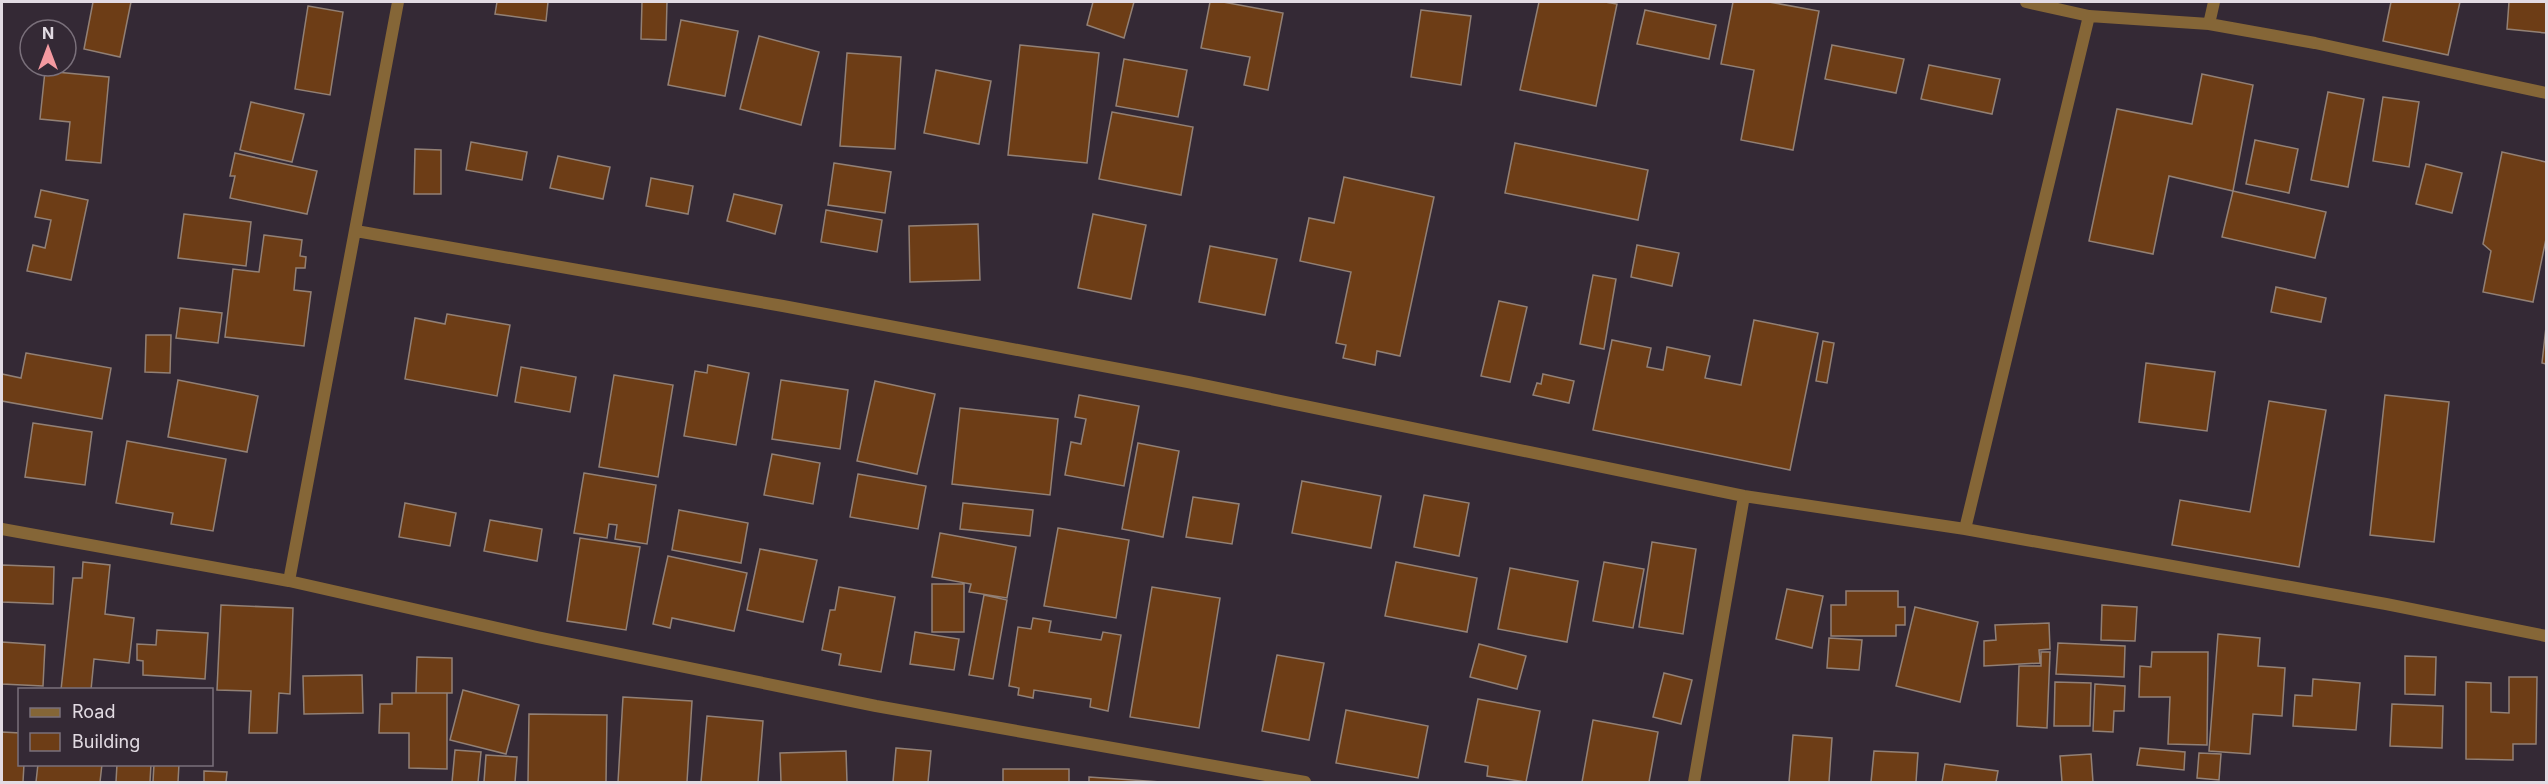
<svg xmlns="http://www.w3.org/2000/svg" width="2548" height="784" font-family="Inter,sans-serif">
	<rect width="100%" height="100%" fill="#342935"/>
	<!-- building -->
	<path fill="#6d3d16" stroke="#928075" stroke-width="1.5" d="M93,2H131L120,57L84,49Z
		M497,2H548L546,21L495,14Z
		M642,2H667L666,40L641,39Z
		M1093,2H1134L1124,38L1087,25Z
		M1210,2H1223L1283,13L1268,90L1244,85L1250,57L1201,48Z
		M1539,2H1605L1617,4L1596,106L1520,90Z
		M1733,2H1769L1819,11L1793,150L1741,140L1754,70L1721,64Z
		M2391,2H2460L2448,55L2383,41Z
		M2509,2H2546V33L2507,29Z
		M308,6L343,12L330,95L295,89Z
		M1421,10L1471,16L1461,85L1411,77Z
		M1645,10L1716,25L1709,59L1637,44Z
		M681,20L738,31L725,96L668,85Z
		M759,36L819,52L801,125L740,109Z
		M1020,45L1099,53L1087,163L1008,155Z
		M1832,45L1904,59L1896,93L1825,79Z
		M847,53L901,57L895,149L840,146Z
		M1124,59L1187,70L1178,117L1116,106Z
		M1929,65L2000,79L1992,114L1921,99Z
		M936,70L991,81L979,144L924,133Z
		M45,71L109,77L101,163L66,160L70,122L40,119Z
		M2202,74L2253,85L2233,191L2169,176L2153,254L2089,241L2117,109L2192,124Z
		M2328,92L2364,99L2348,187L2311,180Z
		M2383,97L2419,102L2409,167L2373,161Z
		M251,102L304,114L292,162L240,150Z
		M1112,112L1193,127L1181,195L1099,179Z
		M2255,140L2298,149L2289,193L2246,184Z
		M471,142L527,152L522,180L466,170Z
		M1515,143L1648,170L1638,220L1505,193Z
		M415,149L441,150V194H414Z
		M2502,152L2546,162V239L2533,302L2483,292L2491,251L2483,244Z
		M235,153L317,171L307,214L230,198L235,176H230Z
		M558,156L610,167L603,199L550,188Z
		M834,163L891,172L885,213L828,205Z
		M2426,164L2462,173L2452,213L2416,204Z
		M1344,177L1434,197L1400,356L1377,351L1375,365L1343,358L1346,345L1336,343L1351,272L1300,261L1309,218L1334,223Z
		M651,178L693,186L688,214L646,206Z
		M41,190L88,200L71,280L27,271L33,245L45,248L51,220L35,217Z
		M2233,191L2326,212L2315,258L2222,237Z
		M734,194L782,205L775,234L727,221Z
		M826,210L882,220L877,252L821,242Z
		M184,214L251,222L246,266L178,258Z
		M1093,214L1146,225L1131,299L1078,288Z
		M978,224L980,280L910,282L909,226Z
		M264,235L302,240L300,256L306,257L305,268H296L294,290L311,292L304,346L225,337L233,269L259,272Z
		M1637,245L1679,253L1672,286L1631,277Z
		M1210,246L1277,259L1265,315L1199,302Z
		M1593,275L1616,279L1604,349L1580,344Z
		M2276,287L2326,298L2321,322L2271,312Z
		M1499,301L1527,307L1510,382L1481,376Z
		M180,308L222,313L218,343L176,338Z
		M447,314L510,325L497,396L405,379L415,318L445,324Z
		M1754,320L1818,333L1790,470L1593,430L1612,340L1651,348L1647,367L1663,370L1667,347L1710,356L1705,378L1741,385Z
		M2546,327V364L2542,363Z
		M146,335H171L170,373L145,372Z
		M1823,341L1834,343L1827,383L1816,381Z
		M26,353L111,368L102,419L2,401V374L21,378Z
		M2146,363L2215,372L2207,431L2139,422Z
		M708,365L749,373L736,445L684,436L695,371L707,373Z
		M521,367L576,377L570,412L515,402Z
		M1543,374L1574,381L1569,403L1533,395L1537,383L1541,384Z
		M614,375L673,385L658,477L599,467Z
		M178,380L258,396L247,452L168,437Z
		M781,380L848,390L840,449L772,439Z
		M875,381L935,394L917,474L857,461Z
		M1079,395L1139,406L1124,486L1065,475L1071,442L1081,444L1086,419L1075,417Z
		M2385,395L2449,402L2434,542L2370,535Z
		M2269,401L2326,410L2299,567L2172,545L2180,500L2250,512Z
		M960,408L1058,419L1050,495L952,484Z
		M33,423L92,432L85,485L25,477Z
		M127,441L226,459L213,531L171,524L173,513L116,503Z
		M1138,443L1179,451L1163,537L1122,529Z
		M772,454L820,463L813,504L764,495Z
		M584,473L656,485L647,544L615,539L617,525L609,524L607,538L574,533Z
		M858,474L926,486L918,529L850,517Z
		M1302,481L1381,496L1371,548L1292,533Z
		M1424,495L1469,503L1459,556L1414,547Z
		M1193,497L1239,504L1232,544L1186,537Z
		M405,503L456,513L450,546L399,537Z
		M963,503L1033,510L1030,536L960,529Z
		M679,510L748,523L741,563L672,550Z
		M490,520L542,529L537,561L484,551Z
		M1058,528L1129,540L1116,618L1044,606Z
		M940,533L1016,547L1007,598L969,592L971,584L932,577Z
		M580,538L640,547L626,630L567,621Z
		M1652,542L1696,549L1683,634L1639,627Z
		M760,549L817,560L803,622L747,610Z
		M668,556L747,573L734,631L672,618L670,628L653,624Z
		M83,562L110,565L105,614L134,618L129,663L94,659L91,690H61L73,578H82Z
		M1396,562L1477,578L1467,632L1385,616Z
		M1604,562L1644,569L1633,628L1593,621Z
		M2,565L54,567L53,604L2,602Z
		M1510,568L1578,581L1567,642L1498,629Z
		M932,584H964V632H932Z
		M839,587L895,597L881,672L839,665L841,654L822,650L830,610H835Z
		M1152,587L1220,598L1199,728L1130,717Z
		M1787,589L1823,596L1812,648L1776,639Z
		M1846,591H1898V607H1905V625H1896V636H1831V605H1846Z
		M984,595L1007,600L993,679L969,675Z
		M221,605L293,608L290,694L279,693L277,733H249L251,691L217,690Z
		M2102,605L2137,607L2135,641L2101,640Z
		M1915,607L1978,622L1960,702L1896,686Z
		M1033,618L1051,621L1049,632L1101,640L1103,632L1121,635L1108,711L1090,707L1091,699L1034,690L1033,698L1018,695L1019,688L1009,686L1018,627L1031,629Z
		M2049,623L2050,649L2039,650L2040,663L1984,666V641L1996,640L1995,625Z
		M157,630L208,633L205,679L143,675V661L137,660V644L156,645Z
		M915,632L959,639L954,670L910,664Z
		M2218,634L2260,638L2258,666L2285,668L2282,716L2253,714L2250,754L2209,751Z
		M1829,638L1862,640L1859,670L1827,668Z
		M2,642L45,645L43,686L2,684Z
		M2058,643L2125,646L2124,677L2056,674Z
		M1479,644L1526,656L1517,689L1470,677Z
		M2041,652H2050L2047,728L2017,726L2019,666H2041Z
		M2152,652H2208L2207,745L2168,744L2170,697H2139L2140,666L2151,667Z
		M1277,655L1324,663L1309,740L1262,731Z
		M2405,656L2436,657L2435,695L2405,694Z
		M417,657L452,658V693H416Z
		M1664,673L1692,680L1681,724L1653,717Z
		M362,675L363,713L304,714L303,676Z
		M2509,677H2537L2536,744H2513V760L2466,759V682L2491,683V712L2509,713Z
		M2313,679L2360,683L2356,730L2293,726L2295,695L2312,696Z
		M2055,682L2091,683L2090,726H2054Z
		M2095,684L2125,686L2124,711H2114L2113,732L2093,731Z
		M463,690L519,705L506,754L450,740Z
		M392,693H447V769L409,768V733H379L380,704H392Z
		M623,697L692,701L687,782H618Z
		M1478,699L1540,711L1526,782L1487,776L1488,766L1465,762Z
		M2392,704L2443,706L2442,748L2390,746Z
		M1346,710L1428,726L1418,778L1336,763Z
		M529,714L607,715L606,782H528Z
		M707,716L763,721L758,782H701Z
		M1593,720L1658,732L1649,782H1582Z
		M2,732L20,733V764H24L23,782H2Z
		M1793,735L1832,738L1829,782H1789Z
		M896,748L931,751L928,782H893Z
		M2140,748L2185,752L2184,770L2137,765Z
		M455,750L481,752L478,782H452Z
		M846,751L847,782H781L780,753Z
		M1874,751L1918,753L1916,782H1871Z
		M2199,753L2221,754L2219,780L2197,778Z
		M2091,754L2093,782H2062L2060,756Z
		M486,755L517,757L515,782H484Z
		M38,764H102L100,782H36Z
		M117,764H151L150,782H116Z
		M154,764H179L178,782H153Z
		M1945,764L1998,771L1996,782H1942Z
		M1003,769H1069V782H1003Z
		M204,771L227,772L226,782H204Z
		M1089,777L1161,782H1089Z"/>
	<g fill="none" stroke-linecap="round" stroke-linejoin="round">
		<!-- street -->
		<path stroke="#856637" stroke-width="12" d="M2026,2L2089,16L2209,24L2315,43L2546,93
			M2209,24L2214,2
			M356,231L783,306L1188,382L1744,496L1965,529L2386,604L2546,636
			M2,529L289,581L537,637L876,706L1305,782
			M1965,529L2089,16
			M289,581L398,2
			M1694,782L1744,496"/>
	</g>
	<!-- border -->
	<rect width="2548" height="784" fill="none" stroke="#e2dbe3" stroke-width="6"/>
	<!-- legend -->
	<rect x="18" y="688" width="195" height="78" fill="#342935" stroke="#7a707b" stroke-width="1.5"/>
	<rect x="30" y="708" width="30" height="9" fill="#856637" stroke="#7a707b" stroke-width="1.5"/>
	<text x="72" y="718" font-size="18" fill="#e2dbe3">Road</text>
	<rect x="30" y="733" width="30" height="18" fill="#6d3d16" stroke="#7a707b" stroke-width="1.5"/>
	<text x="72" y="748" font-size="18" fill="#e2dbe3">Building</text>
	<!-- north arrow -->
	<g transform="translate(48 48)"><circle r="28" fill="#342935" stroke="#7a707b" stroke-width="1.5"/>
	<path d="M0-4.5L10 22L0 15L-10 22Z" fill="#f49aa1"/>
	<text y="-9" font-size="16" font-weight="bold" text-anchor="middle" fill="#e2dbe3">N</text>
	</g>
</svg>
